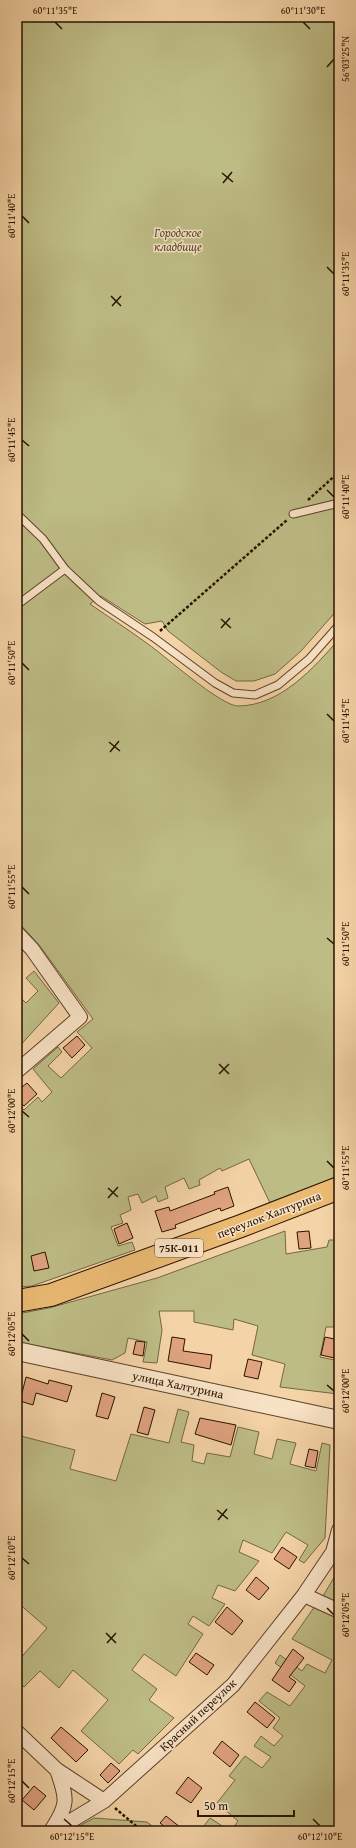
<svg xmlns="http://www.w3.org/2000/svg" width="356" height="1848" font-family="'Gentium Book Plus',serif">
	<rect width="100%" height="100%" fill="#f4d3a6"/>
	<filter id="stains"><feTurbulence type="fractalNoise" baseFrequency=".005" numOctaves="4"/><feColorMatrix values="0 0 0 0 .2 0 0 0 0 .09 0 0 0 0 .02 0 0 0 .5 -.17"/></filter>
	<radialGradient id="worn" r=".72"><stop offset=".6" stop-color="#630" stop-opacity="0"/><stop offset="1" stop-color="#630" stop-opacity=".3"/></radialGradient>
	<!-- green -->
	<path fill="#bebc85" stroke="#736743" d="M17,17H339V608L301,651L275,674L254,681H236L221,672L168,631L162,621L145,624L101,596L90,604C110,618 129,630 148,644C165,656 221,706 238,706C280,706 314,668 339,639V1176L270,1203L249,1159L222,1171L220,1168L199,1180L200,1185L189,1189L184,1178L165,1187L168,1198L158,1202L156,1196L142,1203L138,1194L128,1197L131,1210L120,1215L123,1223L111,1227L118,1246L132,1242L135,1250L32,1286L17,1287V1102L24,1110L38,1097L42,1102L52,1092L33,1069L58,1047L62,1052L48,1066L61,1078L92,1048L77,1032L93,1019L40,946L17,921Z
		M34,971L59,1003L17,1049V994L26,1003L38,991L26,978Z
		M285,1231L286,1254L327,1247L329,1240H339V1327H326L320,1357L339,1361L338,1394L280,1387L285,1364L252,1355L258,1326L234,1319L233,1330L194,1322V1311H159L162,1330L157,1363L143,1362L147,1342L128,1338L125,1353L112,1360L17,1342V1314L49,1308L157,1278Z
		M178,1409L189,1412L181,1442L194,1445L192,1461L204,1464L207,1453L230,1457L238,1427L259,1432L254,1454L272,1459L277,1439L296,1443L290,1464L316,1471L322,1443L330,1445L325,1538L304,1563L299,1560L308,1545L286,1532L272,1553L243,1540L239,1552L259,1561L235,1591L218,1585L212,1598L225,1604L209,1626L193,1616L188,1624L203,1634L176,1676L144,1654L132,1670L157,1689L149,1700L174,1718L138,1754L133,1750L119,1764L81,1731L108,1700L73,1670L59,1688L40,1671L24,1687L17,1681V1662L47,1628L17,1602V1435L75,1450L70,1469L116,1481L131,1434L169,1443Z
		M339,1569V1604L323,1596Z
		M315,1606L339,1616V1831H231L238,1821L217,1803L235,1780L229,1776L245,1756L262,1768L271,1757L254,1746L261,1736L274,1746L283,1736L273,1728L280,1718L259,1701L267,1692L290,1706L305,1686L275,1663L280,1655L302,1671L307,1664L325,1673L332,1660L292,1639Z
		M94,1818L147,1822L159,1831H70Z
		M210,1818L230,1831H200Z"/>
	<!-- building -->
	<path fill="#e0a27f" stroke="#281201" d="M77,1036L85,1045L72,1058L63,1048Z
		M27,1083L37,1094L24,1106L17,1099V1091Z
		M228,1187L234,1206L221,1211L220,1208L175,1225L176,1228L162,1232L155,1211L169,1207L170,1211L215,1194L214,1192Z
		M127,1223L133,1238L119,1244L114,1229Z
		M309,1231L311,1248L299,1249L297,1232Z
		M45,1252L49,1268L34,1271L31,1256Z
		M172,1337L185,1339L183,1351L212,1355L210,1369L168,1361Z
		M325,1337L339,1340V1359L321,1355Z
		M136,1341L145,1342L143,1356L133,1354Z
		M248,1359L262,1362L258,1379L244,1376Z
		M26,1377L48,1384L49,1380L72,1386L67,1402L36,1393L33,1405L20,1401Z
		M102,1393L115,1397L108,1419L96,1416Z
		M144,1407L155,1410L148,1435L137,1432Z
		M200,1418L236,1425L231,1445L195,1434Z
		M309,1449L318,1451L315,1468L305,1466Z
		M282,1547L297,1557L289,1569L274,1559Z
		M256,1577L269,1588L259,1600L246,1590Z
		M227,1607L243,1621L232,1635L215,1622Z
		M293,1649L304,1658L289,1677L296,1682L289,1692L272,1680Z
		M196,1653L214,1665L207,1675L189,1662Z
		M255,1702L275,1718L267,1728L247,1712Z
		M61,1727L88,1750L76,1762L51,1738Z
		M222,1741L239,1755L230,1767L213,1753Z
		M111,1763L120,1771L108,1783L100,1775Z
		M188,1777L202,1788L191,1803L176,1793Z
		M34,1786L46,1796L34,1810L22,1800Z
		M166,1816L185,1831H170L160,1823Z"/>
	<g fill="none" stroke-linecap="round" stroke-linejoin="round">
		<!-- service casing -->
		<g stroke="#5b422a" stroke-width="9">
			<path id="service" d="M17,514L43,539L65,569L99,601L153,637L215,683L233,693L255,695L278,685L309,659L339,625
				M293,514L339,503
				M17,605L65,569"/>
		</g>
		<!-- minor casing -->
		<g stroke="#5b422a" stroke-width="16">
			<path id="minor" d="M17,933L32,949L80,1017L17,1071
				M304,1595L339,1611
				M17,1732L57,1770L104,1801
				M51,1831C68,1805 68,1800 57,1770
				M54,1831L104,1801L233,1685L304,1595L333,1552L339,1530"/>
		</g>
		<!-- tertiary casing -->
		<g stroke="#5b422a" stroke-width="20">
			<path id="tertiary" d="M17,1351L339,1420"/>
		</g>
		<!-- primary casing -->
		<g stroke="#281201" stroke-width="24">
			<path id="primary" d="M17,1301L51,1295L241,1226L339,1188"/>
		</g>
		<!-- path -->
		<path stroke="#281201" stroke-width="2.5" stroke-dasharray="3 2" stroke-linecap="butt" d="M308,500L339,472
			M160,631L287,520
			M115,1808L142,1831"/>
		<!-- service -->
		<use href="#service" stroke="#f8e2c5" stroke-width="7"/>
		<!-- minor -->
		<use href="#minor" stroke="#f8e2c5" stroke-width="14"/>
		<!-- tertiary -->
		<use href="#tertiary" stroke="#f8e2c5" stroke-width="18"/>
		<!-- primary -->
		<use href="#primary" stroke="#eaba73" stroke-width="22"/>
	</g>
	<!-- ticks -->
	<path fill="none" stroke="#281201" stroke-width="1.5" d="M55,22L62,29M303,22L310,29M327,67L334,59M222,173L233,182M223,183L232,172M22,216L29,223M327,267L334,274M111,296L121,306M112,306L121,296M22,440L29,446M327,490L334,497M221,619L231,628M221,628L230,618M22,663L29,670M327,714L334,721M109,742L120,751M110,752L119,741M22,887L29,894M327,938L334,944M219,1064L229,1074M219,1074L229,1064M22,1111L29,1117M327,1161L334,1168M108,1188L118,1197M108,1198L118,1187M22,1334L29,1341M327,1385L334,1391M217,1510L228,1519M218,1520L227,1509M22,1558L29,1564M327,1608L334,1615M106,1633L116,1643M107,1643L116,1633M22,1781L29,1788M64,1819L72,1826M313,1819L320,1826"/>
	<g text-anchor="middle" stroke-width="3" stroke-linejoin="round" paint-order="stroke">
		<!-- shield labels -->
		<rect fill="#f8e2c5" stroke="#66503c" stroke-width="1" x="155" y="1239" width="48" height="18" rx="3"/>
		<g font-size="11" font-weight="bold" fill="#281201">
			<text x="179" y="1252">75К-011</text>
		</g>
		<!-- park labels -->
		<g font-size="12" font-style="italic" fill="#554529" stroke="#f8e2c5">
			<text x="178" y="237">Городское<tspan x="178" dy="14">кладбище</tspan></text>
		</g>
		<!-- street labels -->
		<g font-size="12" fill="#281201" stroke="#f8e2c5">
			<text transform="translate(269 1215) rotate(-21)" y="4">переулок Халтурина</text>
			<text transform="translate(178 1385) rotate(12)" y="4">улица Халтурина</text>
			<text transform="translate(198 1715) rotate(-43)" y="4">Красный переулок</text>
		</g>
	</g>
	<!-- margin -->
	<rect width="356" height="1848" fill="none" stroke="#f4d3a6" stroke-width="44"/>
	<!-- scale -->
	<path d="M198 1810v6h96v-6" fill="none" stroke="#281201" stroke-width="2"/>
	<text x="204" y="1810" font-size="12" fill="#281201" stroke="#f8e2c5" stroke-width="3" paint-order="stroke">50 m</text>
	<rect x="22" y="22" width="312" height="1804" fill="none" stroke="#281201" stroke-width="1.5"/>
	<g font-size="10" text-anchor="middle" fill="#281201">
		<text x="55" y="14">60°11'35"E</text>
		<text x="303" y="14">60°11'30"E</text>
		<text transform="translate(345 59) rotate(-90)" y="4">56°03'25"N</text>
		<text transform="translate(11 216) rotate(-90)" y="4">60°11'40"E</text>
		<text transform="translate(345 274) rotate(-90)" y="4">60°11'35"E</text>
		<text transform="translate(11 440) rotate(-90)" y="4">60°11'45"E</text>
		<text transform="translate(345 497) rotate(-90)" y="4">60°11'40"E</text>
		<text transform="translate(11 663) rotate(-90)" y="4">60°11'50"E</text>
		<text transform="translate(345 721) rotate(-90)" y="4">60°11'45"E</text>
		<text transform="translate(11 887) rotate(-90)" y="4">60°11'55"E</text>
		<text transform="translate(345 944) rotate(-90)" y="4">60°11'50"E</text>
		<text transform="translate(11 1111) rotate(-90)" y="4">60°12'00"E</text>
		<text transform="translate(345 1168) rotate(-90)" y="4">60°11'55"E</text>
		<text transform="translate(11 1334) rotate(-90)" y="4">60°12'05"E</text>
		<text transform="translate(345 1391) rotate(-90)" y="4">60°12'00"E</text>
		<text transform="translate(11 1558) rotate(-90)" y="4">60°12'10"E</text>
		<text transform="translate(345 1615) rotate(-90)" y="4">60°12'05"E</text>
		<text transform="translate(11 1781) rotate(-90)" y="4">60°12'15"E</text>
		<text x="72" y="1840">60°12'15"E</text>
		<text x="320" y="1840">60°12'10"E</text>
	</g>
	<rect width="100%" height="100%" filter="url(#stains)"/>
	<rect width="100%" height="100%" fill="url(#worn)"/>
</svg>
